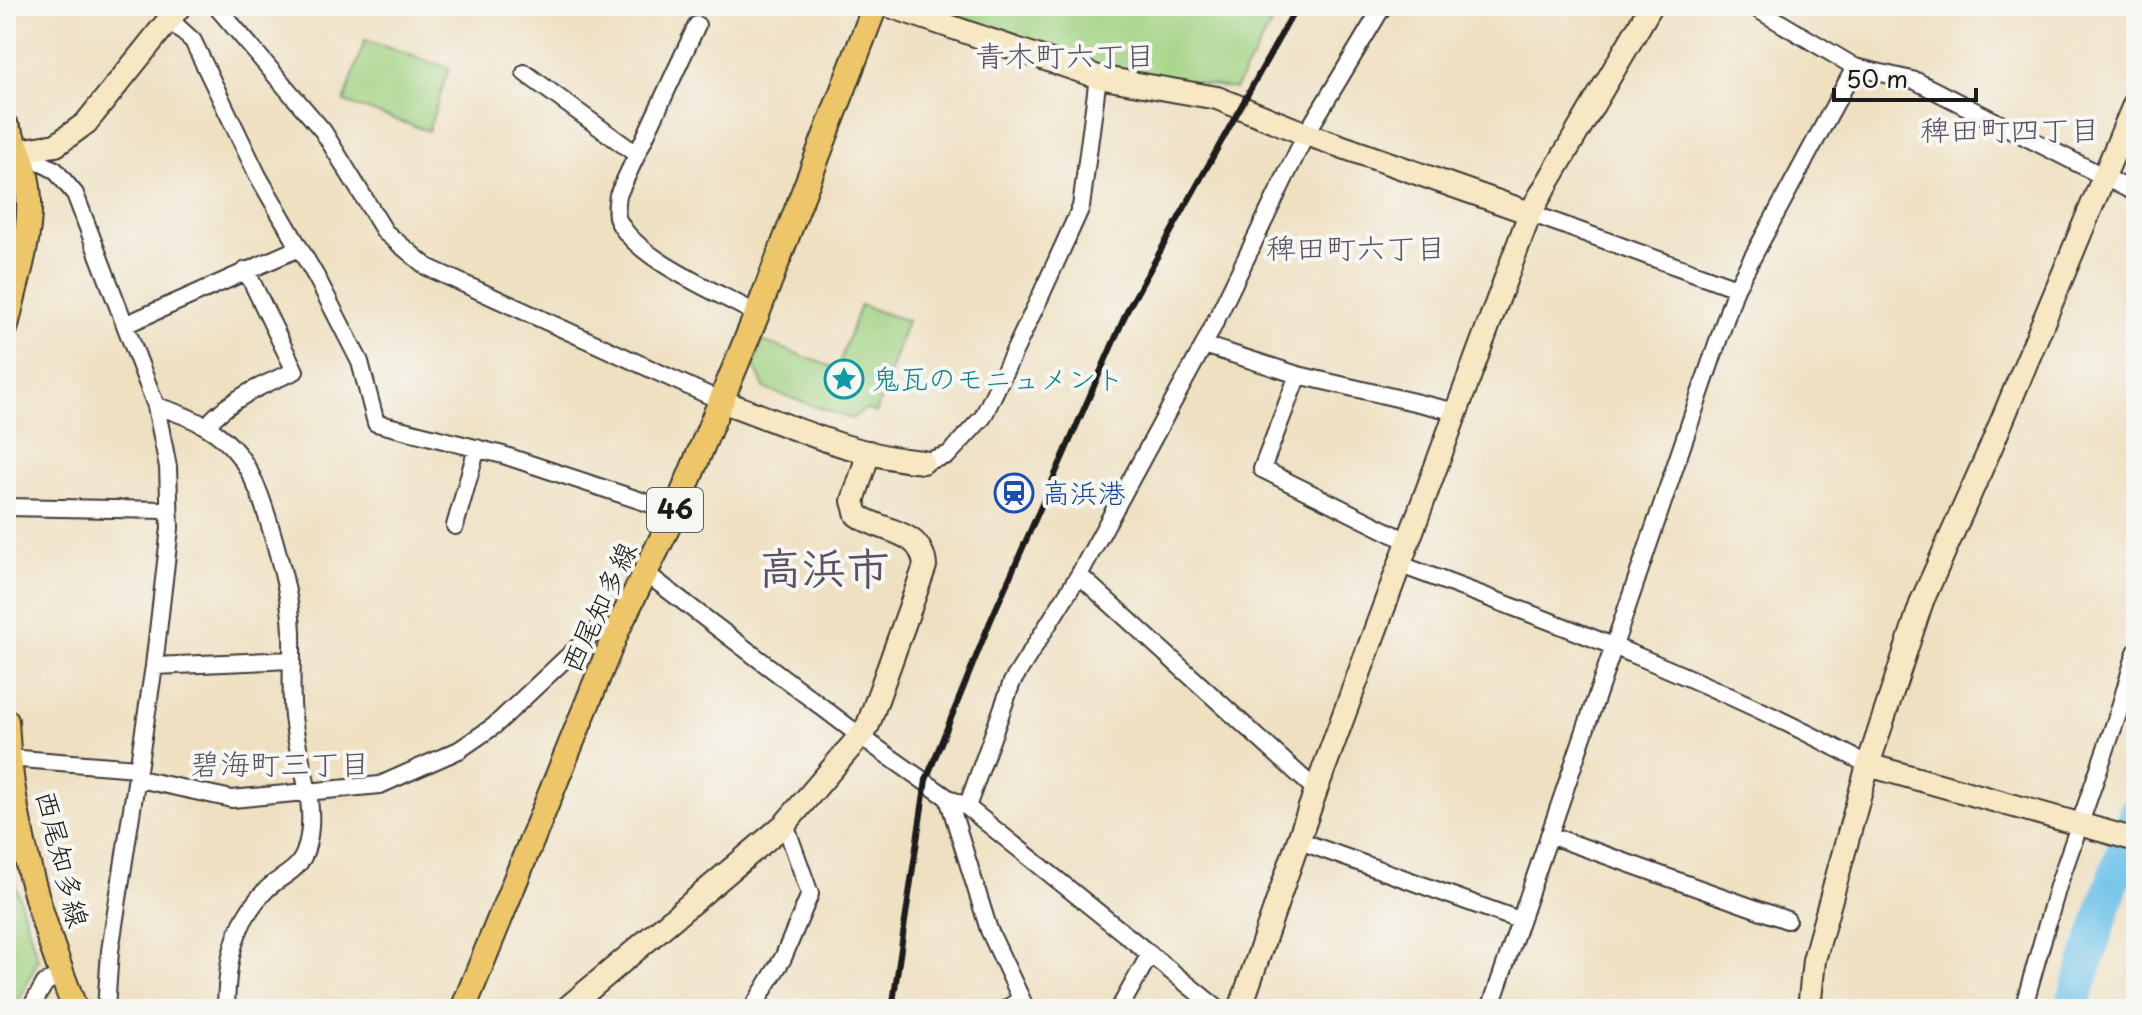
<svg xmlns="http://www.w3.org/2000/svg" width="2142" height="1015" font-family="'Playpen Sans','Klee One',sans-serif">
	<rect width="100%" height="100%" fill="#f6f6f2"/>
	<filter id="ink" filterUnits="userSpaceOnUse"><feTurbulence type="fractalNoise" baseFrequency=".0125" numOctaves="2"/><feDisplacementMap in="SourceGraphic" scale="16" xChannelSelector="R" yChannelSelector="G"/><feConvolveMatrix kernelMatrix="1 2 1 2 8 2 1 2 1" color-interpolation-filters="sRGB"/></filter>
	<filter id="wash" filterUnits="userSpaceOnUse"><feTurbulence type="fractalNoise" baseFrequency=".006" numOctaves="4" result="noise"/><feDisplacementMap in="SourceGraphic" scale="32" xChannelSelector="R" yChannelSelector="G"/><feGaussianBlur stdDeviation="1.8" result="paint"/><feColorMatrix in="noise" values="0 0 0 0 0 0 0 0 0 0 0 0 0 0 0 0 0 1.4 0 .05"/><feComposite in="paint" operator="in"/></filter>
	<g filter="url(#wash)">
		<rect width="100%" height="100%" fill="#efe0c1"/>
		<!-- green -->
		<path fill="#a0d180" stroke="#5e764e" stroke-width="2" d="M940,6H1281L1235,89L1108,69L938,10Z
			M365,40L449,68L428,131L344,102Z
			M860,305L907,321L876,413L866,409L851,419L765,389L754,366L763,341L837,369Z
			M6,853L38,960L15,1009H6Z"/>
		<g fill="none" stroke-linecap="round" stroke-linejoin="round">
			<!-- river -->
			<path stroke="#6ec2ea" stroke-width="34" d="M2071,1009L2136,811"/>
		</g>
	</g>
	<g filter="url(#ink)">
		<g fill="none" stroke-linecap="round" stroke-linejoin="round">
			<!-- street casing -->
			<g stroke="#3c3935" stroke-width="20">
				<path id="street" d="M216,6L323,131L385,232L427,267L721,401
					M170,20L193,41L258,176L318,280L360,362L376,423L503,455L675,512
					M697,25L618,195C617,203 615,213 618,220C637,260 718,292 757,314
					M1855,67L1916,81L2136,193
					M525,73L636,154
					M22,153L55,170L75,194L156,406L168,467L170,528L154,666L110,951L106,1009
					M1530,213L1736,288
					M127,324L299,248
					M1204,345L1298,375L1457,412
					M1298,375L1262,469L1409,542
					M156,406C238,430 253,465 275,543C283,572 291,602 292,632C293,663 289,693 294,724C299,766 319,806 306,849C300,872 279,876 265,891C232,925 227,964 226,1009
					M207,425C231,398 262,385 295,371L246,270
					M923,462L948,455L983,417L1041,295L1081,207L1098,77
					M6,507L167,510
					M455,526L477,448
					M1401,565C1561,624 1718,683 1868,765
					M647,574L860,736L948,798L967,807L1218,1009
					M1079,575L1316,790
					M154,666L292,660
					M8,758L137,768
					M139,779L232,799L380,785L459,750L494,726L598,628H618
					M948,798L989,930L1026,1009
					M967,807L1012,682L1079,575L1204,345L1306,134L1383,6
					M1549,835L1787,920
					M1300,841L1519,920
					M30,1009L45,983L61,974
					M752,1009L783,958L810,894L785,824
					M1006,1009L1021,999
					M1119,1009L1150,954
					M1490,1009L1736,288L1855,67L1752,6
					M2023,1009L2058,886L2118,714L2136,652"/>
			</g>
			<!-- secondary casing -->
			<g stroke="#3c3935" stroke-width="26">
				<path id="secondary" d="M890,6L1098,77L1217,98L1306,134L1530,213
					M6,153L56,145L86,123L180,6
					M721,401C786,424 855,457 923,462
					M1868,765L2136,840
					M566,1009L785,824L860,736L868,725L925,566C922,529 883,533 857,515L853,501L869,452
					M1240,1009L1316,790L1530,213L1651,6
					M1809,1009L1814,960L1868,765L1922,601L1991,447L2136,100"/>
			</g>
			<!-- primary casing -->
			<g stroke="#3c3935" stroke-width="28">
				<path id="primary" d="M6,127C49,196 22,253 6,326
					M6,721C10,816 40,920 75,1009
					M463,1009L618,628L675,512L757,314L875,6"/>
			</g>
			<!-- street -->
			<use href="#street" stroke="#fff" stroke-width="16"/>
			<!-- secondary -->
			<use href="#secondary" stroke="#f7e8c3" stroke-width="22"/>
			<!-- primary -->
			<use href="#primary" stroke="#ecc669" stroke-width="24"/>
			<!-- rail -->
			<path stroke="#1c1c1c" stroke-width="6" d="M892,1009L926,780L990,622L1128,309L1297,6"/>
		</g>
	</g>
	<!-- icons -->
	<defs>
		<g id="sight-ring" transform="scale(2)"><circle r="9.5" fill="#f6f6f2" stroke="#0f9aa8" stroke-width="1.5"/><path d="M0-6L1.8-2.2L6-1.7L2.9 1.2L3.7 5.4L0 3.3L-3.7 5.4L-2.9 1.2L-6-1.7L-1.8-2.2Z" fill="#0f9aa8"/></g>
		<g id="station-ring" transform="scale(2)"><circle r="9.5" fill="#f6f6f2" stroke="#1a4fb4" stroke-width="1.5"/><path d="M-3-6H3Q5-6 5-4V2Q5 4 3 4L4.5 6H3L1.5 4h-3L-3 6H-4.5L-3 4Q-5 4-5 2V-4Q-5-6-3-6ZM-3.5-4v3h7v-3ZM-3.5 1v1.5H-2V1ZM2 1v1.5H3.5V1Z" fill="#1a4fb4"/></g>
	</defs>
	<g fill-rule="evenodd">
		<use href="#sight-ring" x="844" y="379"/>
		<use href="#station-ring" x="1014" y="493"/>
	</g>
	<g text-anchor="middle" stroke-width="8" stroke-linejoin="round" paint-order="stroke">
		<!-- shield labels -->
		<rect fill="#f6f6f2" stroke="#5d5d5c" stroke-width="2" x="647" y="488" width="56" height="44" rx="6"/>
		<g font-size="26" font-weight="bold" fill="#1c1c1c">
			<text x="675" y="519">46</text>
		</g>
		<!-- culture labels -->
		<g font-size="28" fill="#0d838f" stroke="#f6f6f2" text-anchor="start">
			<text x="872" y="389">鬼瓦のモニュメント</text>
		</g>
		<!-- transit labels -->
		<g font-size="28" fill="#164399" stroke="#f6f6f2" text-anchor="start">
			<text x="1042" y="503">高浜港</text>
		</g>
		<!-- street labels -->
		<g font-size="28" fill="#1c1c1c" stroke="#f6f6f2">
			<text transform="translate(599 607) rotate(-65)" y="10">西尾知多線</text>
			<text transform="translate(62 859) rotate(76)" y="10">西尾知多線</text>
		</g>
		<!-- neighbourhood labels -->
		<g font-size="30" fill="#5c5264" stroke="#f6f6f2">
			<text x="1065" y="67">青木町六丁目</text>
			<text x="2010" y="141">稗田町四丁目</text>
			<text x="1356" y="259">稗田町六丁目</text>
			<text x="280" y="775">碧海町三丁目</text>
		</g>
		<!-- town labels -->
		<g font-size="44" font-weight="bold" fill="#5c5264" stroke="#f6f6f2">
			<text x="824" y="584">高浜市</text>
		</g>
	</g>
	<!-- margin -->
	<rect width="2142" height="1015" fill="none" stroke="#f6f6f2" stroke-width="32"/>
	<!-- scale -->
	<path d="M1834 88v12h142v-12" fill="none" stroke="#1c1c1c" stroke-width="4"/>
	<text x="1846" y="88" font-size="24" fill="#1c1c1c" stroke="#f6f6f2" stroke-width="6" paint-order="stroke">50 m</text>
</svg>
